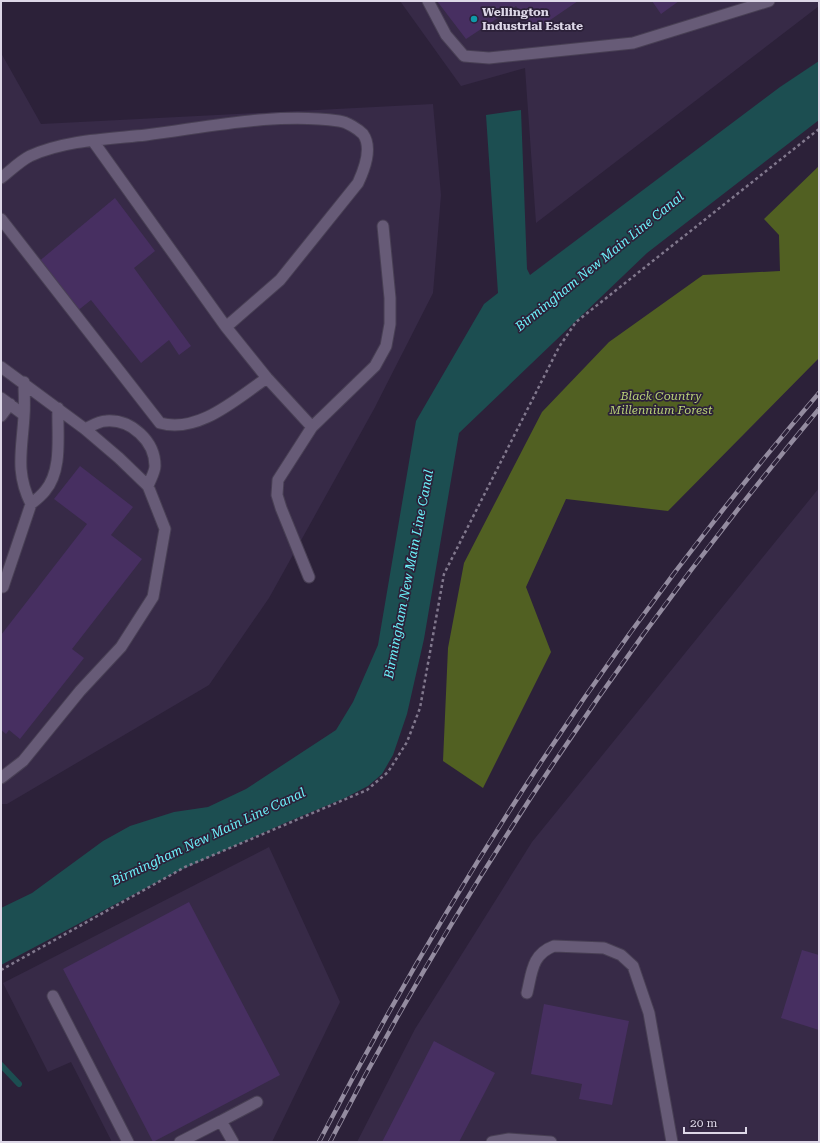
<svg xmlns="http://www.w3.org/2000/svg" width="820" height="1143" font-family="'Roboto Serif',serif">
	<rect width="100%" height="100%" fill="#2c2139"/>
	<!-- built -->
	<path fill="#372a47" d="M400,1H819V6L536,223L525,68L461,86Z
		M1,53L41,124L433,104L441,195L433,293L374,409L269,598L209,685L7,804H1Z
		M819,488V1142H357L415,1029L532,842Z
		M269,847L340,1002L272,1142H112L71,1062L48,1072L3,983Z"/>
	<!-- forest -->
	<path fill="#516022" d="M819,166V358L668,511L566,499L526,587L551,652L483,788L443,761L448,648L464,563L542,412L609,342L703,275L780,271L779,235L764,219Z"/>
	<!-- water -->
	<path fill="#1c4e51" d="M819,61V120L647,253L459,433L424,639L407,714L393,755L382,774L368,786L345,798L285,823L174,873L1,965V908L32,893L103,841L130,826L174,812L208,807L246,789L336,730L353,702L378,645L416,421L484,304L498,293L486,115L521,110L527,269L530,275L780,87Z"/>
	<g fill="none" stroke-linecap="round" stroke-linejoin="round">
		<!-- stream -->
		<path stroke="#1c4e51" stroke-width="6" d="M1,1065L19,1084"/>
	</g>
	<!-- building -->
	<path fill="#472f61" d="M437,1H578L534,31L516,6L466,39Z
		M652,1H679L661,14Z
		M115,198L155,251L134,268L191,346L179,355L169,340L141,363L91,300L76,312L37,263Z
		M80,466L133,507L111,535L142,559L72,649L84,658L20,739L9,730L6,734L1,730V635L87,524L54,499Z
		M189,902L280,1075L153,1142L63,969Z
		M802,950L819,955V1030L781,1018Z
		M544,1004L629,1021L612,1105L579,1099L582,1084L531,1074Z
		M434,1041L495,1073L459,1142H382Z"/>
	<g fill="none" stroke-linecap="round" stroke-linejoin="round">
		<!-- service casing -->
		<g stroke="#483f54" stroke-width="13">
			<path id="service" d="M428,1L446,35L464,56L489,58L633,43L769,1
				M93,141L226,327L267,378L312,427
				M1,178C10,171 20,161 30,156C65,140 108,139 146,135C209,127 276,112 339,121C347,122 358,129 363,134C373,148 364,170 358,183L280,280L226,327
				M1,219L160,423C199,434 237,398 267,378
				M1,367L85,429L119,458L148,486L165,529L153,597L121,647L80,691L23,761L1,778
				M24,382C24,393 25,405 24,416C22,450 15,472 31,504C36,500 41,496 45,491C63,470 57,434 58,408
				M1,398L24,415
				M1,416L10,404
				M85,429C91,426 99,421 106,421C131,419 155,441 155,466C155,472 150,480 148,486
				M309,577L281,508L277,495L278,480L312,427L375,366L386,346L390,324V298L383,226
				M3,587L31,504
				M527,993C532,972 532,954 554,946L604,948L621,955L633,966L649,1013L672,1142
				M53,996L128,1142
				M221,1121L257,1102
				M180,1142L221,1121L233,1142
				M492,1142L509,1139L551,1142"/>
		</g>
		<!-- path -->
		<path stroke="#81788d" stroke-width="2.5" stroke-dasharray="3 3" stroke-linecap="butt" d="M1,970L185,867L367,790L388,772L407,742L420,708L444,574L559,347L576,322L819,129"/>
		<!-- service -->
		<use href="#service" stroke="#675b77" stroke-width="11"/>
		<!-- rail casing -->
		<g stroke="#948ca0" stroke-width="4.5">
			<path id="rail" d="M319,1142C457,875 623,621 819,393
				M330,1142C466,878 629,637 819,409"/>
		</g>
		<!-- rail -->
		<use href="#rail" stroke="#2c2139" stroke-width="3" stroke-dasharray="9" stroke-linecap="butt"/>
	</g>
	<!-- markers -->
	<circle fill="#0f9aa8" stroke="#2c2139" stroke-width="1.5" cx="474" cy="19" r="4"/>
	<g text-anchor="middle" stroke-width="3.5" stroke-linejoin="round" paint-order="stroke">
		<!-- poi labels -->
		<g font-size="12" font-weight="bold" fill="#ddd7e7" stroke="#2c2139" text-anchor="start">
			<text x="482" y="16">Wellington<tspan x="482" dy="14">Industrial Estate</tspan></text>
		</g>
		<!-- park labels -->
		<g font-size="12" font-style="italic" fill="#b9d178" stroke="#2c2139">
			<text x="661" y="400">Black Country<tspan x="661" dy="14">Millennium Forest</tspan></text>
		</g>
		<!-- water labels -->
		<g font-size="13" font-style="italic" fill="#6cf3fb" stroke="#2c2139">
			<text transform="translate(599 261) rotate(-39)" y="5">Birmingham New Main Line Canal</text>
			<text transform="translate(408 574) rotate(-79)" y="5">Birmingham New Main Line Canal</text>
			<text transform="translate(208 836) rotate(-25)" y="5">Birmingham New Main Line Canal</text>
		</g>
	</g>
	<!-- border -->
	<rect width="820" height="1143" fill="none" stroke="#ddd7e7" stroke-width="4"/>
	<!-- scale -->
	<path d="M684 1127v6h62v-6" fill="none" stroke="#ddd7e7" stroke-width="2"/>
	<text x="690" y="1127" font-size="12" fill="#ddd7e7" stroke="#2c2139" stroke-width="3" paint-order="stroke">20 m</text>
</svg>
